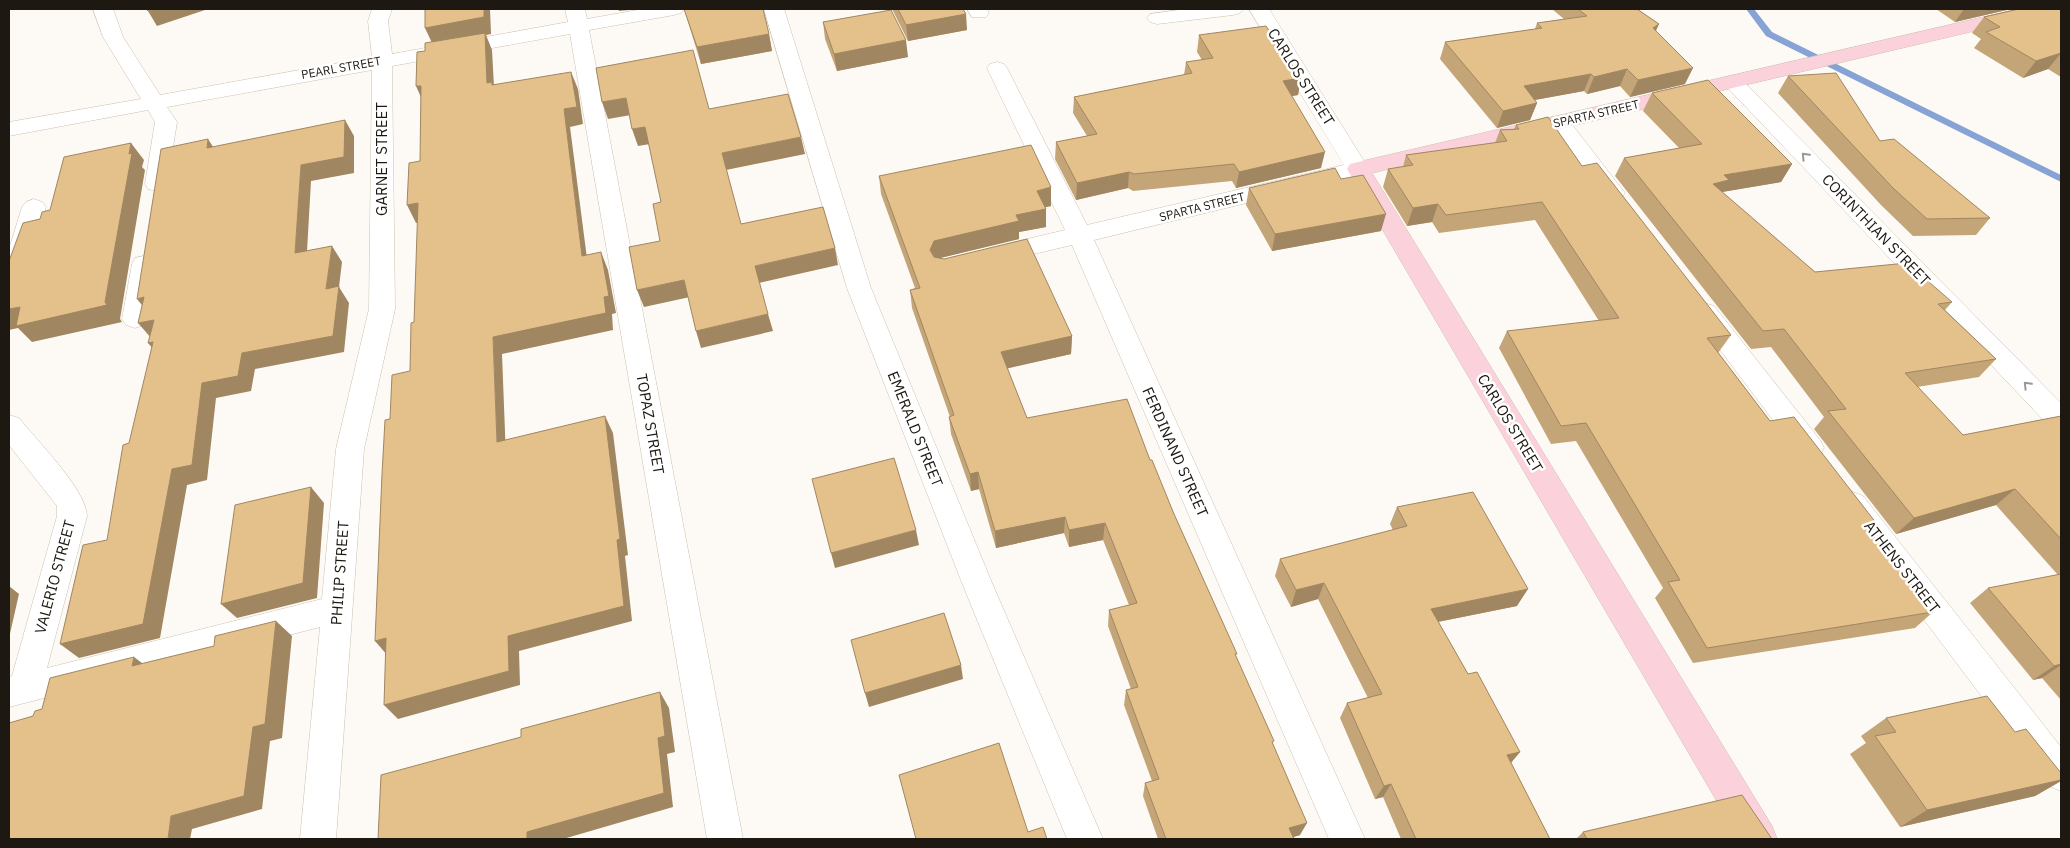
<svg xmlns="http://www.w3.org/2000/svg" width="2070" height="848" font-family="'IBM Plex Sans',sans-serif">
	<rect width="100%" height="100%" fill="#fdfaf6"/>
	<g fill="none" stroke-linecap="round" stroke-linejoin="round">
		<!-- stream -->
		<path fill="#87a2d5" fill-rule="evenodd" d="M1746,9H1754L1772,32L2061,175V182L1766,36Z"/>
		<!-- street casing -->
		<g stroke="#cdc0ad" stroke-width="1">
			<path id="street" d="M93,9H113L123,37L160,95L372,57L368,21L372,9H392L388,21L392,54L568,22L565,9H585L587,19L643,9H684L681,13L674,15L589,30L743,839H707L570,34L392,66L395,309L364,449L336,839H300L320,627L9,707V677L12,676L57,516V506L9,445V415L19,418C37,441 86,489 87,516L47,668L322,599L336,449L369,309L372,70L167,107L177,122L167,184L164,189L156,191L148,189L145,184L155,122L148,110L9,136V122L141,99L103,37Z
				M764,9H784L871,288L992,583L1103,839H1067L962,583L847,288Z
				M967,9H987L989,13L986,17H972Z
				M1186,9H1243L1240,13L1233,15L1157,24L1150,22L1147,18L1150,14Z
				M1249,9H1269L1369,169L1366,174L1094,240L1365,839H1329L1072,245L995,263L986,261L983,255L986,249L1065,230L987,68L990,64L997,62L1004,64L1007,68L1087,225L1344,165Z
				M1733,76L1740,78L2061,403V431L2051,428L1726,86L1723,82L1726,78Z
				M1559,116L1567,118L1621,188L1625,193L1621,198L1613,200L1605,198L1548,123L1551,118Z
				M34,199L42,202L46,207L21,287L18,293L9,296V249L22,207L26,202Z
				M144,256L153,258L156,264L148,319L144,325L135,328L126,325L122,319L132,264L135,258Z
				M1705,303L1714,306L1820,440L1824,448L1820,456L1810,459L1800,456L1696,318L1692,312L1696,306Z
				M1853,492L1863,496L2061,747V791L2049,786L1843,512L1838,504L1843,496Z"/>
		</g>
		<!-- secondary casing -->
		<g stroke="#cdc0ad" stroke-width="1">
			<path id="secondary" d="M2018,9H2052L2049,13L2042,15L1372,173L1772,826L1777,839H1739L1347,169L1350,164L1358,162Z"/>
		</g>
		<!-- street -->
		<use href="#street" fill="#fff" fill-rule="evenodd"/>
		<!-- secondary -->
		<use href="#secondary" fill="#fbd2dc" fill-rule="evenodd"/>
	</g>
	<!-- wall -->
	<path fill="#c4a577" d="M684,9L769,34L772,51L701,64Z
		M892,9H963L967,30L908,41Z
		M1552,9H1637L1659,24L1656,30L1685,84L1630,97L1620,86L1587,94L1584,91L1534,100L1537,103L1530,120L1497,128L1440,59L1445,42L1535,29L1537,23L1564,19Z
		M1936,9H2011L1955,22Z
		M2061,9V77L2048,69L2023,78L1974,48L1981,39L1972,33L1984,17Z
		M823,22L908,57L837,71L825,39Z
		M1199,35L1301,78L1298,95L1292,96L1321,168L1236,188L1232,181L1133,191L1128,188L1076,200L1055,159L1056,142L1087,136L1073,113L1074,97L1184,75L1186,62L1202,60L1197,52Z
		M1788,76L1880,141L1990,218L1976,235L1913,236L1881,205L1778,93Z
		M1652,93L1792,164L1781,182L1722,192L1815,272L1952,302L1945,310L1996,359L1979,377L1917,387L1963,435L2061,416V700L2042,678L2033,680L1970,603L1988,588L2058,575L1996,505L1896,534L1814,429L1824,417L1771,347L1751,349L1615,176L1624,158L1679,148L1643,111Z
		M1516,125L1582,166L1731,335L1718,353L1770,421L1873,535L1933,612L1915,628L1693,663L1655,598L1663,588L1576,441L1551,444L1499,348L1507,331L1599,321L1535,220L1439,233L1432,222L1407,226L1383,187L1388,169L1403,167L1406,155L1495,143L1500,130L1514,129Z
		M879,176L1051,187V206L1045,207L1046,227L1019,232V239L940,258L1072,336L1071,354L1007,368L1027,418L1150,460L1236,658L1273,744L1300,835L1293,837L1294,839H1158L1143,796L1145,783L1152,781L1124,705L1126,690L1131,689L1108,626L1109,610L1129,605L1103,540L1069,547L1064,533L996,548L979,489L971,491L951,434L949,417H950L912,308L910,290L915,288L881,194Z
		M1341,179L1381,231L1272,251L1246,205L1249,188Z
		M1397,507L1517,606L1438,622L1468,674L1520,752L1511,763L1550,839H1401L1383,797L1375,799L1340,718L1347,703L1368,698L1318,599L1291,607L1275,576L1280,559L1393,530L1390,524Z
		M1886,718L2015,732L2061,773V781L2035,796L1900,827L1850,754L1866,743L1861,736Z
		M1583,832L1772,839H1576Z"/>
	<!-- shaded-wall -->
	<path fill="#a08661" d="M155,9H208L157,26L148,11Z
		M484,9H490L491,34L486,35L492,50L494,87L433,45L425,28Z
		M618,9H640L619,11Z
		M1964,9H2011L1955,22Z
		M966,14L967,30L908,41L906,25Z
		M1659,24L1651,41L1653,28Z
		M769,34L772,51L701,64L697,47Z
		M906,40L908,57L837,71L834,54Z
		M2061,53L2048,69L2023,78L2036,61Z
		M1693,68L1685,84L1630,97L1638,80Z
		M1627,69L1620,86L1587,94L1594,77Z
		M571,72L578,89L583,124L570,127L589,274L582,256L564,109Z
		M1591,74L1584,91L1518,103L1524,86Z
		M1301,78L1298,95L1280,98L1283,81Z
		M416,86H421L424,104Z
		M626,98L631,115L608,119L602,102Z
		M1537,103L1530,120L1497,128L1503,111Z
		M345,120L354,136V173L311,181L306,269L295,253L301,165Z
		M645,127L650,144L638,146L632,129Z
		M801,137L805,154L726,170L722,153Z
		M208,139L219,156L207,148Z
		M131,143L144,160L142,167L145,170L120,319L122,322L32,342L18,328L9,330V309L20,307L105,302Z
		M1325,152L1321,168L1236,188L1239,172Z
		M1792,164L1781,182L1722,192L1713,184L1724,175Z
		M1129,172L1128,188L1076,200L1077,183Z
		M1051,187V206L1037,209V191Z
		M418,203L428,221L416,223L407,205Z
		M1438,204L1432,222L1407,226L1413,208Z
		M1046,209V227L1019,232V239L936,259L930,250L934,241L1016,215Z
		M1386,214L1381,231L1272,251L1275,234Z
		M332,246L342,262L339,287L349,303L344,352L255,369L251,391L216,398L207,480L187,485L160,638L79,658L60,644L172,469L202,383L326,289Z
		M835,248L838,265L759,283L755,266Z
		M601,252L608,270L616,313L612,314L613,330L502,354L506,458L497,442L493,337L604,297Z
		M684,280L690,297L644,307L637,290Z
		M144,297L150,315L137,299Z
		M768,314L773,331L701,348L696,331Z
		M154,320L152,339L138,323Z
		M1072,336L1071,354L1001,370V352Z
		M153,342L162,359L148,343Z
		M605,416L613,433L628,555L625,556L632,621L519,651L520,685L398,719L384,705L508,636Z
		M978,472L979,489L971,491L970,474Z
		M311,487L324,503L317,598L237,618L221,604Z
		M2015,489L1996,505L1896,534L1914,518Z
		M1065,517L1064,533L996,548L995,531Z
		M1105,523L1103,540L1069,547V530Z
		M1880,528L1863,544L1870,531Z
		M916,530L919,545L835,568L831,553Z
		M1324,583L1318,599L1291,607L1296,590Z
		M9,586L19,594L9,638Z
		M1528,589L1517,606L1422,625L1431,609Z
		M276,621L292,636L282,738L270,741L262,809L192,829L190,839H168L171,816L253,727Z
		M386,638L388,656L375,641Z
		M134,657L154,672L132,666Z
		M2061,664V665L2042,678L2033,680L2054,666Z
		M961,665L963,679L869,707L865,693Z
		M660,692L669,708L675,752L667,754L673,807L563,839H527V832L658,738Z
		M1520,752L1508,766L1507,755Z
		M2061,780V781L2035,796L1900,827L1927,810Z
		M1391,784L1383,797L1375,799L1384,786Z
		M1307,823L1300,835L1287,839L1289,828Z"/>
	<!-- building -->
	<path fill="#e4c08a" stroke="#a08661" d="M146,9H155L148,11Z
		M425,9H484V17L425,28Z
		M684,9H763L769,34L697,47Z
		M898,9H963L966,14L906,25Z
		M1578,9H1637L1659,24L1653,28L1693,68L1638,80L1627,69L1594,77L1591,74L1524,86L1537,103L1503,111L1445,42L1542,28L1537,23L1587,16Z
		M2019,9H2061V53L2036,61L1986,32L2000,27L1984,17Z
		M891,10L906,40L834,54L823,22Z
		M1266,26L1301,78L1283,81L1325,152L1239,172L1234,164L1134,174L1129,172L1077,183L1056,142L1097,134L1074,97L1192,73L1186,62L1213,58L1199,35Z
		M485,33L487,83L492,82V85L571,72L577,107L564,109L582,256L601,252L609,296L604,297L606,313L493,337L497,442L605,416L620,539L617,540L624,606L508,636L509,671L384,705L386,638L375,641L382,474L385,420L390,419L392,375L410,371L411,323L414,322L418,203L407,205L409,163L420,161L421,86H416L417,52L425,51V43Z
		M693,50L709,109L788,94L801,137L722,153L741,224L823,207L835,248L755,266L768,314L696,331L684,280L637,290L629,247L660,241L653,204L661,202L645,127L632,129L626,98L602,102L596,68Z
		M1836,73L1880,141L1894,139L1990,218L1927,219L1893,188L1788,76Z
		M1708,80L1792,164L1724,175L1729,180L1713,184L1815,272L1907,263L1952,302L1938,304L1996,359L1905,373L1963,435L2061,416V539L2015,489L1914,518L1828,411L1846,409L1784,329L1763,331L1624,158L1702,144L1652,93Z
		M1548,117L1582,166L1597,163L1731,335L1707,338L1770,421L1794,417L1880,528L1870,531L1933,612L1707,648L1668,582L1680,580L1586,423L1561,426L1507,331L1619,318L1542,202L1446,215L1438,204L1413,208L1388,169L1413,165L1406,155L1507,141L1500,130L1519,129L1516,125Z
		M345,120L344,157L301,165L295,253L332,246L326,289L339,286L333,336L242,353L238,376L202,383L192,465L172,469L143,624L60,644L83,545L107,540L123,445L129,443L153,342L148,343L154,320L138,323L144,297L137,299L161,149L208,139L207,148Z
		M131,143L129,154L132,153L105,302L107,305L16,326L20,307L9,309V261L23,223L40,219L42,212L50,210L64,157Z
		M1031,145L1051,187L1037,191L1046,209L1016,215L1019,221L934,241L930,250L934,257L944,259L1027,239L1072,336L1001,352L1027,418L1127,399L1150,460H1152L1174,514L1237,654H1235L1274,741L1272,742L1307,823L1289,828L1294,839H1166L1145,783L1159,779L1126,690L1138,687L1109,610L1137,603L1105,523L1069,530L1065,517L995,531L978,472L970,474L949,417L954,415L910,290L920,288L879,176Z
		M1335,168L1341,179L1363,175L1386,214L1275,234L1249,188Z
		M894,458L916,530L831,553L812,479Z
		M311,487L303,583L221,604L235,505Z
		M1473,492L1528,589L1431,609L1468,674L1477,672L1520,752L1507,755L1550,839H1416L1391,784L1384,786L1347,703L1382,694L1324,583L1296,590L1280,559L1407,526L1397,507Z
		M2061,574V664L2054,666L1988,588Z
		M944,613L961,665L865,693L851,640Z
		M276,621L265,724L253,727L244,796L171,816L168,839H9V723L33,716L35,711L42,709L50,678L134,657L132,666L214,646L215,636Z
		M660,692L665,736L658,738L664,793L527,832V839H378L381,775L521,737V729Z
		M1987,696L2015,732L2026,729L2061,773V780L1927,810L1875,736L1896,732L1886,718Z
		M999,743L1028,832L1043,827L1047,839H916L899,775Z
		M1742,795L1772,839H1587L1583,832Z"/>
	<!-- one-way arrows -->
	<defs><path id="oneway-chevron" d="M-2-3.5L2.5 0L-2 3.5" fill="none" stroke-width="1.6" stroke-linecap="round" stroke-linejoin="round" transform="scale(1.25)"/></defs>
	<g stroke="#999894">
		<use href="#oneway-chevron" transform="translate(1805 156) rotate(-134)"/>
		<use href="#oneway-chevron" transform="translate(2027 385) rotate(-134)"/>
	</g>
	<g text-anchor="middle" stroke-width="5" stroke-linejoin="round" paint-order="stroke">
		<!-- far-street labels -->
		<g font-size="12" fill="#1d1912" stroke="#fff">
			<text transform="translate(341 68) rotate(-10)" y="4">PEARL STREET</text>
			<text transform="translate(1596 114) rotate(-13)" y="4">SPARTA STREET</text>
			<text transform="translate(1202 207) rotate(-14)" y="4">SPARTA STREET</text>
		</g>
		<!-- street labels -->
		<g font-size="15" fill="#1d1912" stroke="#fff">
			<text transform="translate(1301 77) rotate(58)" y="5">CARLOS STREET</text>
			<text transform="translate(382 159) rotate(-90)" y="5">GARNET STREET</text>
			<text transform="translate(1876 230) rotate(46)" y="5">CORINTHIAN STREET</text>
			<text transform="translate(1510 423) rotate(59)" y="5">CARLOS STREET</text>
			<text transform="translate(650 424) rotate(80)" y="5">TOPAZ STREET</text>
			<text transform="translate(915 429) rotate(68)" y="5">EMERALD STREET</text>
			<text transform="translate(1175 452) rotate(66)" y="5">FERDINAND STREET</text>
			<text transform="translate(1902 567) rotate(52)" y="5">ATHENS STREET</text>
			<text transform="translate(340 573) rotate(-86)" y="5">PHILIP STREET</text>
			<text transform="translate(55 577) rotate(-75)" y="5">VALERIO STREET</text>
		</g>
	</g>
	<!-- border -->
	<rect width="2070" height="848" fill="none" stroke="#1d1912" stroke-width="20"/>
</svg>
